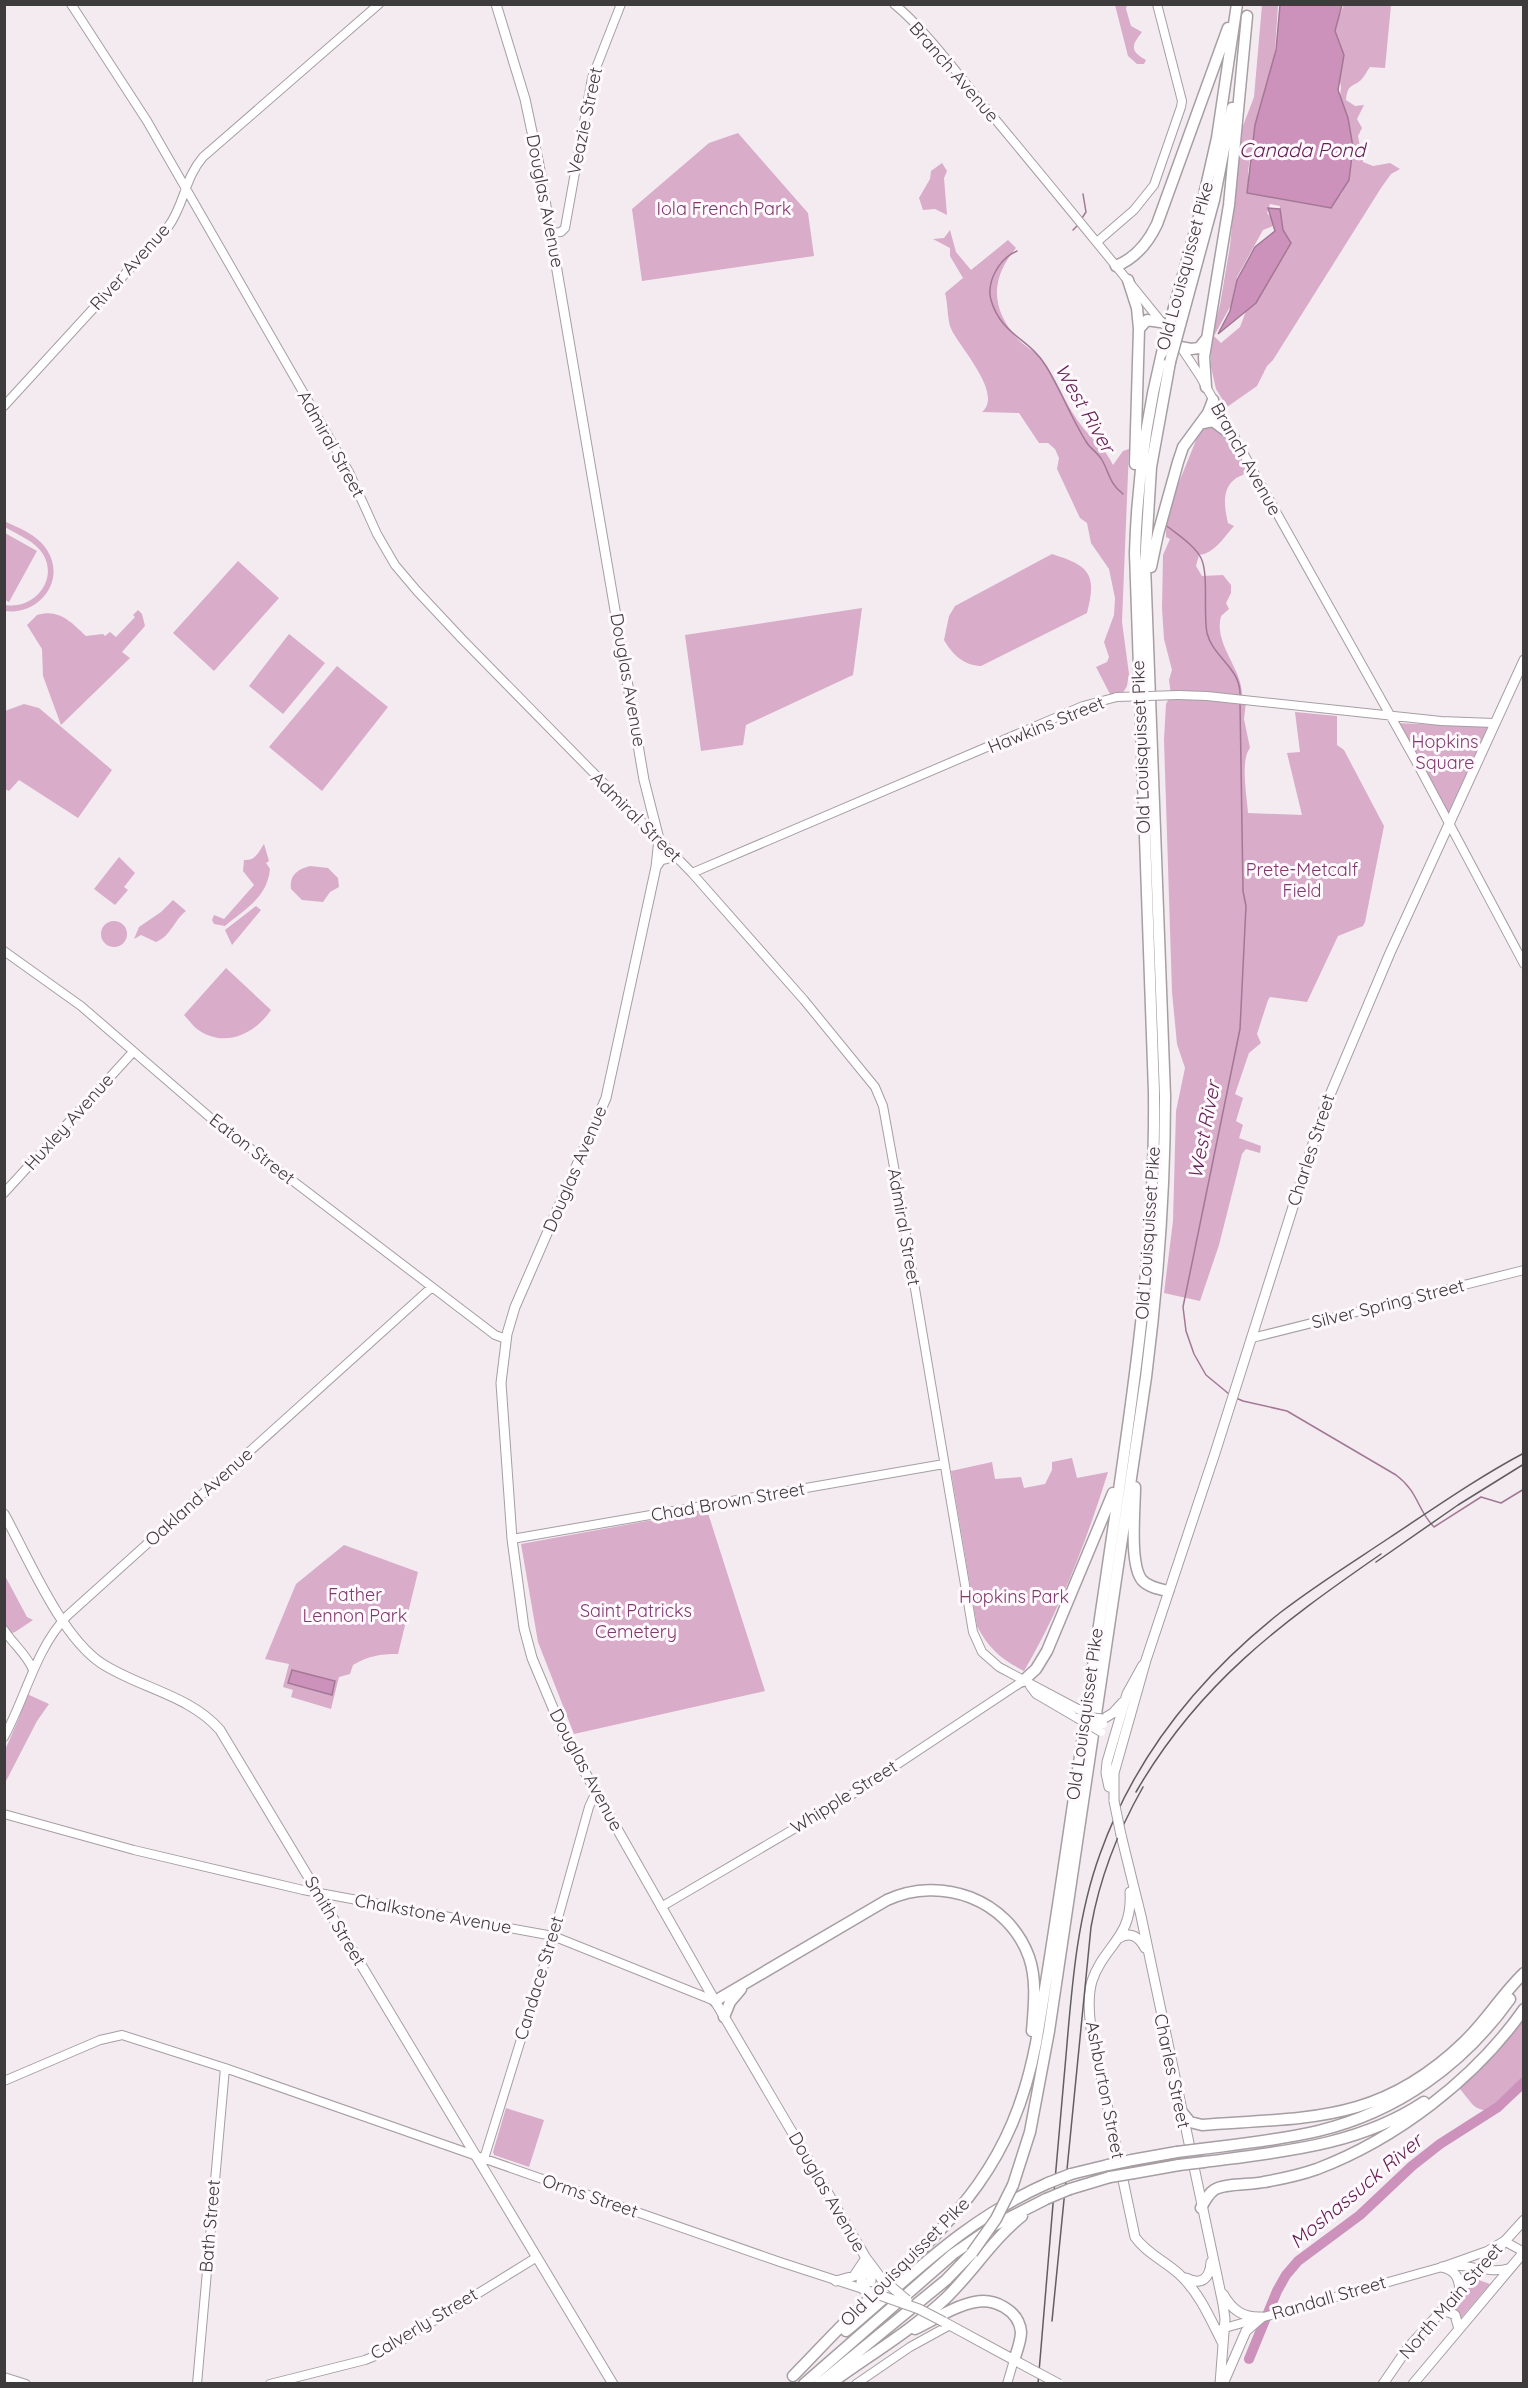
<svg xmlns="http://www.w3.org/2000/svg" width="1528" height="2388" font-family="Quicksand,sans-serif">
	<rect width="100%" height="100%" fill="#f3ebf0"/>
	<!-- green -->
	<path fill="#d9acca" fill-rule="evenodd" d="M1115,5H1127L1126,9L1131,26L1142,32C1131,46 1130,51 1146,60L1144,64H1137L1128,56Z
		M1262,5H1278L1274,65L1252,143L1248,172V193L1324,207L1342,193L1345,169L1353,156L1354,150L1340,96L1341,87L1337,66L1335,33L1337,22L1344,5H1391L1385,68L1370,67C1367,71 1364,77 1361,80C1352,88 1348,83 1346,100L1355,106L1364,105L1357,119L1362,128L1358,136L1363,162L1373,166L1390,163L1400,169L1391,174L1381,188L1273,360L1267,366L1257,386L1227,407L1216,389L1211,367V339L1220,305L1230,246L1241,131L1254,97ZM1270,204L1280,206L1279,213L1288,250L1283,253L1246,311L1240,327L1221,343L1214,336L1231,305L1237,277L1263,230L1273,226L1274,221L1267,213Z
		M738,133L808,213L814,256L642,281L632,209L709,143Z
		M942,163L947,171L944,178L947,215L935,209L923,210L919,198L930,179L931,171Z
		M950,230L956,252L971,270L1008,240L1016,248C989,280 991,311 1020,341C1027,348 1036,352 1041,359C1057,380 1067,409 1084,429C1096,443 1105,448 1113,465L1123,451L1129,449L1122,622L1129,674L1127,686L1121,696H1111L1096,667L1107,662L1109,657L1104,642L1114,615L1115,598L1109,569L1091,543L1087,523L1080,518L1057,469L1059,458L1055,449L1048,443H1039L1019,413L982,412C1005,393 955,343 950,326C947,315 948,304 945,293L963,278L950,256V248L933,239L944,238Z
		M1211,418L1225,428L1251,471C1246,474 1238,476 1234,480C1221,490 1225,510 1228,523L1234,526C1225,536 1214,554 1199,555L1196,566L1202,576L1223,575L1231,585V593L1226,603L1229,609L1221,616C1213,646 1245,670 1242,700L1246,702L1244,719L1250,748C1240,760 1247,797 1248,813L1302,815L1287,753L1300,752L1295,712L1337,716V745L1344,750L1384,826L1365,922L1363,926L1338,936L1307,1002L1270,997L1268,1000L1257,1034L1261,1043L1249,1053L1235,1094L1243,1098L1236,1121L1243,1125L1239,1138L1261,1146L1260,1153L1246,1149L1242,1154L1219,1245L1200,1301L1164,1293L1173,1221L1176,1111L1185,1068L1177,1044L1172,992L1164,740L1166,704L1171,695L1169,680L1172,670L1164,639L1162,608L1163,555L1170,539L1166,537V522L1175,492L1201,428Z
		M4,521C19,528 38,535 47,550C67,581 38,616 5,611V605C33,610 59,581 43,554C35,541 18,535 5,527Z
		M5,533L37,551L9,602L5,600Z
		M1052,554C1090,566 1097,574 1087,613L981,666C963,665 953,655 944,640L949,616L955,606Z
		M238,561L279,598L214,671L173,633Z
		M862,608L853,675L746,725L743,745L701,751L685,635Z
		M138,610L142,614L145,626L122,652L130,658L61,725L43,676L42,649L27,625L37,615C59,608 71,622 86,636L103,634L105,636L110,632L116,637L135,617L133,615Z
		M289,634L325,663L283,714L249,686Z
		M337,666L388,707L322,791L269,747Z
		M24,704L39,708L112,770L78,818L19,780L9,791L5,789V711Z
		M1397,723L1488,727L1447,816Z
		M264,844L269,861L266,863L270,869C267,898 245,909 225,926L214,924L212,920L214,915L224,919L254,885L243,871L244,860C256,861 259,851 264,844Z
		M119,857L135,873L124,887L128,890L115,905L94,889Z
		M310,866L328,868L338,878L339,887L330,892L323,902L302,900L291,889C289,875 298,869 310,866Z
		M173,900L186,911C174,920 171,936 156,942L141,935L134,939L139,927L161,912Z
		M256,906L261,910L232,945L225,930Z
		M101 934a13 13 0 1 1 26 0a13 13 0 1 1-26 0Z
		M226,968L271,1010C255,1034 224,1049 197,1029C192,1025 188,1019 184,1015Z
		M1072,1458L1077,1478L1108,1472C1087,1540 1060,1610 1024,1671C1002,1660 988,1648 977,1626L951,1471L992,1462L995,1479L1021,1477L1024,1488L1045,1484L1052,1470V1462Z
		M707,1510L765,1691L574,1734L538,1642L521,1544Z
		M344,1545L418,1572L398,1654C380,1654 368,1656 353,1665L350,1674L339,1677L331,1709L291,1697L293,1690L283,1687L289,1664L265,1659L296,1584Z
		M4,1574L27,1617L33,1620L15,1632L8,1634L5,1629Z
		M27,1694L49,1704L37,1721L5,1783V1750L19,1718Z
		M1523,2011V2090C1512,2102 1488,2120 1472,2104C1467,2098 1462,2091 1456,2084Z
		M506,2108L544,2120L529,2167L494,2155L493,2152Z
		M1476,2279L1490,2284L1461,2318L1449,2308Z"/>
	<!-- water -->
	<path fill="#cd92bb" stroke="#a27895" stroke-width="1.5" d="M1280,5H1342L1335,31L1344,55L1338,90L1348,118L1353,147L1349,180L1331,208L1247,193L1255,125L1276,50Z
		M1268,208L1280,209L1283,230L1291,243L1256,303L1218,334L1230,311L1237,280L1255,247L1275,231Z
		M292,1670L335,1681L332,1695L288,1683Z"/>
	<g fill="none" stroke-linecap="round" stroke-linejoin="round">
		<!-- stream -->
		<path stroke="#a27895" stroke-width="1.5" d="M1082,218L1086,212L1083,194
			M1073,230L1078,225
			M1017,251C1000,258 986,281 991,300C1001,335 1029,338 1046,366C1061,390 1071,418 1087,443C1091,449 1098,453 1102,460C1110,474 1109,483 1123,494
			M1167,526C1178,535 1194,545 1201,558C1209,574 1203,613 1207,633C1213,658 1242,668 1240,697
			M1229,1394L1206,1375L1194,1354L1186,1331L1183,1307L1240,1029L1246,906L1243,891L1240,702
			M1236,1398L1243,1401L1287,1411L1396,1475C1419,1492 1417,1510 1434,1527L1481,1497L1501,1503L1524,1489"/>
		<!-- river -->
		<path stroke="#cd92bb" stroke-width="10" d="M1249,2359L1277,2291L1286,2275L1298,2261L1360,2215L1412,2166L1440,2144L1498,2107L1524,2082"/>
		<!-- secondary casing -->
		<g stroke="#a69ea3" stroke-width="10">
			<path id="secondary" d="M71,4L147,121L349,472L377,534L395,565L417,591L462,639L692,873L804,1000L875,1087L883,1106L900,1200L973,1632L982,1652L999,1667L1078,1709
				M894,4C925,29 959,76 985,107C1045,179 1104,251 1163,324
				M552,233L561,232L565,228L592,78L621,4
				M1097,242L1134,210L1154,185L1181,107L1182,101L1157,4
				M1180,346L1200,376L1418,765L1524,964
				M4,406L168,227C185,204 184,179 203,157L379,4
				M1178,695L1207,696L1441,721L1494,723
				M692,873L1083,706L1117,697
				M4,951L81,1006L213,1120L495,1335L506,1339
				M4,1193L133,1052
				M1252,1338L1524,1270
				M512,1539L944,1464
				M4,1630C13,1644 28,1656 33,1670
				M1030,1686L1036,1694L1077,1718
				M4,1737C26,1697 35,1650 67,1616L432,1287
				M4,1814L134,1850L303,1890L553,1936L715,2001
				M661,1907L845,1799L1023,1681
				M4,2081L100,2040L122,2035L225,2068L780,2262L863,2289
				M483,2162L553,1936L589,1807L596,1792
				M1451,2266C1473,2264 1489,2275 1510,2268
				M1221,2329L1442,2267L1487,2251L1504,2241L1524,2252
				M4,2377L26,2384
				M197,2384L225,2068
				M270,2384L365,2360L380,2354L537,2257
				M856,2384L910,2347L950,2325
				M1007,2384L1014,2360"/>
		</g>
		<!-- primary casing -->
		<g stroke="#a69ea3" stroke-width="11">
			<path id="primary" d="M496,4L525,99L539,165L644,780L659,839L656,867L606,1098L515,1307L507,1334L501,1383L512,1539L524,1628L532,1658L566,1739L715,2001L866,2258L881,2278
				M656,867L661,860L677,856
				M4,1514C29,1559 60,1635 101,1663C139,1688 190,1695 220,1730L613,2384
				M1103,1719L1113,1713L1123,1702
				M1109,1787L1106,1773L1107,1762L1127,1694L1143,1665
				M1114,1801V1773L1146,1660L1215,1453L1324,1109L1390,953L1524,660
				M1121,1835L1141,1916L1223,2304L1225,2319L1220,2384
				M1130,1892C1133,1938 1104,1945 1092,1981C1088,1995 1089,2014 1091,2028L1135,2237C1146,2253 1165,2261 1179,2274C1199,2292 1210,2318 1222,2342
				M1119,1938C1131,1931 1139,1937 1145,1948
				M1442,2267C1456,2270 1459,2278 1460,2291
				M1186,2278C1202,2286 1210,2278 1211,2262
				M836,2281L854,2276L866,2258
				M863,2289L861,2282L864,2266
				M863,2289L871,2281V2266
				M1223,2294C1232,2310 1243,2318 1262,2317
				M1441,2312H1449L1455,2315L1459,2329
				M944,2322L1027,2367
				M1223,2384L1246,2331L1262,2317
				M1383,2384L1407,2349L1524,2220
				M1413,2384L1524,2252"/>
		</g>
		<!-- highway casing -->
		<g stroke="#a69ea3" stroke-width="13">
			<path id="highway" d="M1116,266C1136,258 1148,243 1157,224L1228,28
				M1128,280L1137,308L1139,329
				M1174,308L1200,213L1217,138L1237,4
				M1182,318L1214,200L1232,108
				M1180,347L1191,349L1199,348L1207,338
				M1206,387L1204,357L1229,205L1247,16
				M1200,424L1213,421L1233,436
				M1135,464L1139,329L1147,320L1160,322
				M1151,567L1158,534L1178,462L1183,447L1208,413L1213,400
				M1135,1487C1135,1508 1129,1564 1142,1580C1148,1587 1159,1589 1168,1591
				M1023,1681L1036,1669L1047,1651L1113,1493
				M715,2001L887,1900C941,1875 1008,1899 1029,1957C1037,1980 1034,2006 1032,2031
				M724,2017L730,2002L741,1989
				M1180,2110L1190,2122L1202,2125C1310,2117 1380,2123 1464,2042C1486,2021 1502,1994 1524,1973
				M1201,2149C1240,2144 1280,2140 1318,2131C1397,2112 1463,2065 1510,1999
				M1132,2160L1177,2152
				M1204,2162C1280,2152 1358,2146 1424,2102
				M1134,2173L1179,2165
				M1071,2174L1108,2165
				M1013,2185L1030,2132L1049,2031L1146,1377C1158,1283 1165,1190 1165,1096L1145,565L1151,467L1170,362
				M1070,2189L1110,2177
				M1201,2208C1204,2202 1208,2194 1214,2190C1224,2183 1251,2185 1264,2182C1281,2179 1300,2175 1317,2169C1396,2139 1475,2079 1524,2009
				M915,2329C934,2320 954,2306 975,2302C994,2298 1019,2310 1021,2332C1021,2341 1017,2351 1014,2360
				M846,2331C915,2273 963,2221 1048,2183
				M793,2376C816,2353 837,2329 861,2307C951,2222 1011,2172 1036,2043C1062,1891 1082,1738 1105,1585C1129,1421 1156,1258 1154,1092L1135,553C1137,485 1146,418 1162,353
				M804,2384L953,2254L995,2225L1046,2199
				M819,2384L946,2280L972,2253
				M830,2384C868,2356 911,2331 946,2298C973,2272 992,2240 1022,2216"/>
		</g>
		<!-- secondary -->
		<use href="#secondary" stroke="#fff" stroke-width="8"/>
		<!-- primary -->
		<use href="#primary" stroke="#fff" stroke-width="9"/>
		<!-- highway -->
		<use href="#highway" stroke="#fff" stroke-width="10"/>
		<!-- rail -->
		<path stroke="#615d60" stroke-width="1.5" d="M1376,1562L1458,1505L1524,1464
			M1136,1792C1199,1683 1280,1624 1381,1554
			M1052,2321L1091,1927C1100,1876 1118,1831 1143,1787
			M1038,2384C1046,2281 1055,2180 1064,2078C1071,2003 1074,1925 1100,1854C1135,1756 1200,1676 1281,1612C1316,1585 1353,1562 1389,1538C1433,1509 1477,1478 1524,1453"/>
		<!-- secondary-bridge casing -->
		<g stroke="#a69ea3" stroke-width="10" stroke-linecap="butt">
			<path id="secondary-bridge" d="M1117,697L1178,695
				M1078,1709L1103,1724
				M1077,1718L1101,1732"/>
		</g>
		<!-- primary-bridge casing -->
		<g stroke="#a69ea3" stroke-width="11" stroke-linecap="butt">
			<path id="primary-bridge" d="M1093,1718L1103,1719
				M1114,1801L1121,1835
				M881,2278L907,2300
				M868,2291L919,2309L944,2322
				M1027,2367L1059,2384"/>
		</g>
		<!-- highway-bridge casing -->
		<g stroke="#a69ea3" stroke-width="13" stroke-linecap="butt">
			<path id="highway-bridge" d="M1162,353L1174,308
				M1170,362L1182,318
				M1177,2152L1201,2149
				M1108,2165L1132,2160
				M1179,2165L1204,2162
				M1110,2177L1134,2173
				M1048,2183L1071,2174
				M1046,2199L1070,2189
				M972,2253L996,2219L1013,2185"/>
		</g>
		<!-- secondary-bridge -->
		<use href="#secondary-bridge" stroke="#fff" stroke-width="8"/>
		<!-- primary-bridge -->
		<use href="#primary-bridge" stroke="#fff" stroke-width="9"/>
		<!-- highway-bridge -->
		<use href="#highway-bridge" stroke="#fff" stroke-width="10"/>
	</g>
	<g text-anchor="middle" stroke-width="6" stroke-linejoin="round" paint-order="stroke">
		<!-- street labels -->
		<g font-size="18" fill="#3e3b3d" stroke="#fff9fd">
			<text transform="translate(954 72) rotate(49)" y="6">Branch Avenue</text>
			<text transform="translate(585 121) rotate(-78)" y="6">Veazie Street</text>
			<text transform="translate(545 201) rotate(79)" y="6">Douglas Avenue</text>
			<text transform="translate(1185 266) rotate(-75)" y="6">Old Louisquisset Pike</text>
			<text transform="translate(130 267) rotate(-48)" y="6">River Avenue</text>
			<text transform="translate(331 444) rotate(61)" y="6">Admiral Street</text>
			<text transform="translate(1246 459) rotate(61)" y="6">Branch Avenue</text>
			<text transform="translate(628 680) rotate(80)" y="6">Douglas Avenue</text>
			<text transform="translate(1046 725) rotate(-22)" y="6">Hawkins Street</text>
			<text transform="translate(1141 747) rotate(-92)" y="6">Old Louisquisset Pike</text>
			<text transform="translate(636 817) rotate(45)" y="6">Admiral Street</text>
			<text transform="translate(69 1122) rotate(-48)" y="6">Huxley Avenue</text>
			<text transform="translate(252 1149) rotate(38)" y="6">Eaton Street</text>
			<text transform="translate(1311 1150) rotate(-72)" y="6">Charles Street</text>
			<text transform="translate(575 1169) rotate(-67)" y="6">Douglas Avenue</text>
			<text transform="translate(904 1227) rotate(80)" y="6">Admiral Street</text>
			<text transform="translate(1148 1233) rotate(-86)" y="6">Old Louisquisset Pike</text>
			<text transform="translate(1388 1304) rotate(-14)" y="6">Silver Spring Street</text>
			<text transform="translate(199 1497) rotate(-42)" y="6">Oakland Avenue</text>
			<text transform="translate(728 1502) rotate(-10)" y="6">Chad Brown Street</text>
			<text transform="translate(1085 1714) rotate(-82)" y="6">Old Louisquisset Pike</text>
			<text transform="translate(586 1770) rotate(62)" y="6">Douglas Avenue</text>
			<text transform="translate(844 1797) rotate(-32)" y="6">Whipple Street</text>
			<text transform="translate(433 1914) rotate(10)" y="6">Chalkstone Avenue</text>
			<text transform="translate(335 1921) rotate(59)" y="6">Smith Street</text>
			<text transform="translate(539 1978) rotate(-73)" y="6">Candace Street</text>
			<text transform="translate(1172 2071) rotate(78)" y="6">Charles Street</text>
			<text transform="translate(1105 2090) rotate(79)" y="6">Ashburton Street</text>
			<text transform="translate(827 2192) rotate(60)" y="6">Douglas Avenue</text>
			<text transform="translate(590 2196) rotate(19)" y="6">Orms Street</text>
			<text transform="translate(210 2226) rotate(-85)" y="6">Bath Street</text>
			<text transform="translate(905 2262) rotate(-45)" y="6">Old Louisquisset Pike</text>
			<text transform="translate(1329 2298) rotate(-16)" y="6">Randall Street</text>
			<text transform="translate(1451 2301) rotate(-49)" y="6">North Main Street</text>
			<text transform="translate(424 2324) rotate(-31)" y="6">Calverly Street</text>
		</g>
		<!-- park labels -->
		<g font-size="18" fill="#80396d" stroke="#fff9fd">
			<text x="724" y="215">Iola French Park</text>
			<text x="1445" y="748">Hopkins<tspan x="1445" dy="21">Square</tspan></text>
			<text x="1302" y="876">Prete-Metcalf<tspan x="1302" dy="21">Field</tspan></text>
			<text x="355" y="1601">Father<tspan x="355" dy="21">Lennon Park</tspan></text>
			<text x="1014" y="1603">Hopkins Park</text>
			<text x="636" y="1617">Saint Patricks<tspan x="636" dy="21">Cemetery</tspan></text>
		</g>
		<!-- water labels -->
		<g font-size="20" font-style="italic" fill="#662055" stroke="#fff9fd">
			<text x="1302" y="157">Canada Pond</text>
			<text transform="translate(1085 408) rotate(60)" y="7">West River</text>
			<text transform="translate(1204 1130) rotate(-79)" y="7">West River</text>
			<text transform="translate(1356 2191) rotate(-40)" y="7">Moshassuck River</text>
		</g>
	</g>
	<!-- border -->
	<rect width="1528" height="2388" fill="none" stroke="#3e3b3d" stroke-width="12"/>
</svg>
